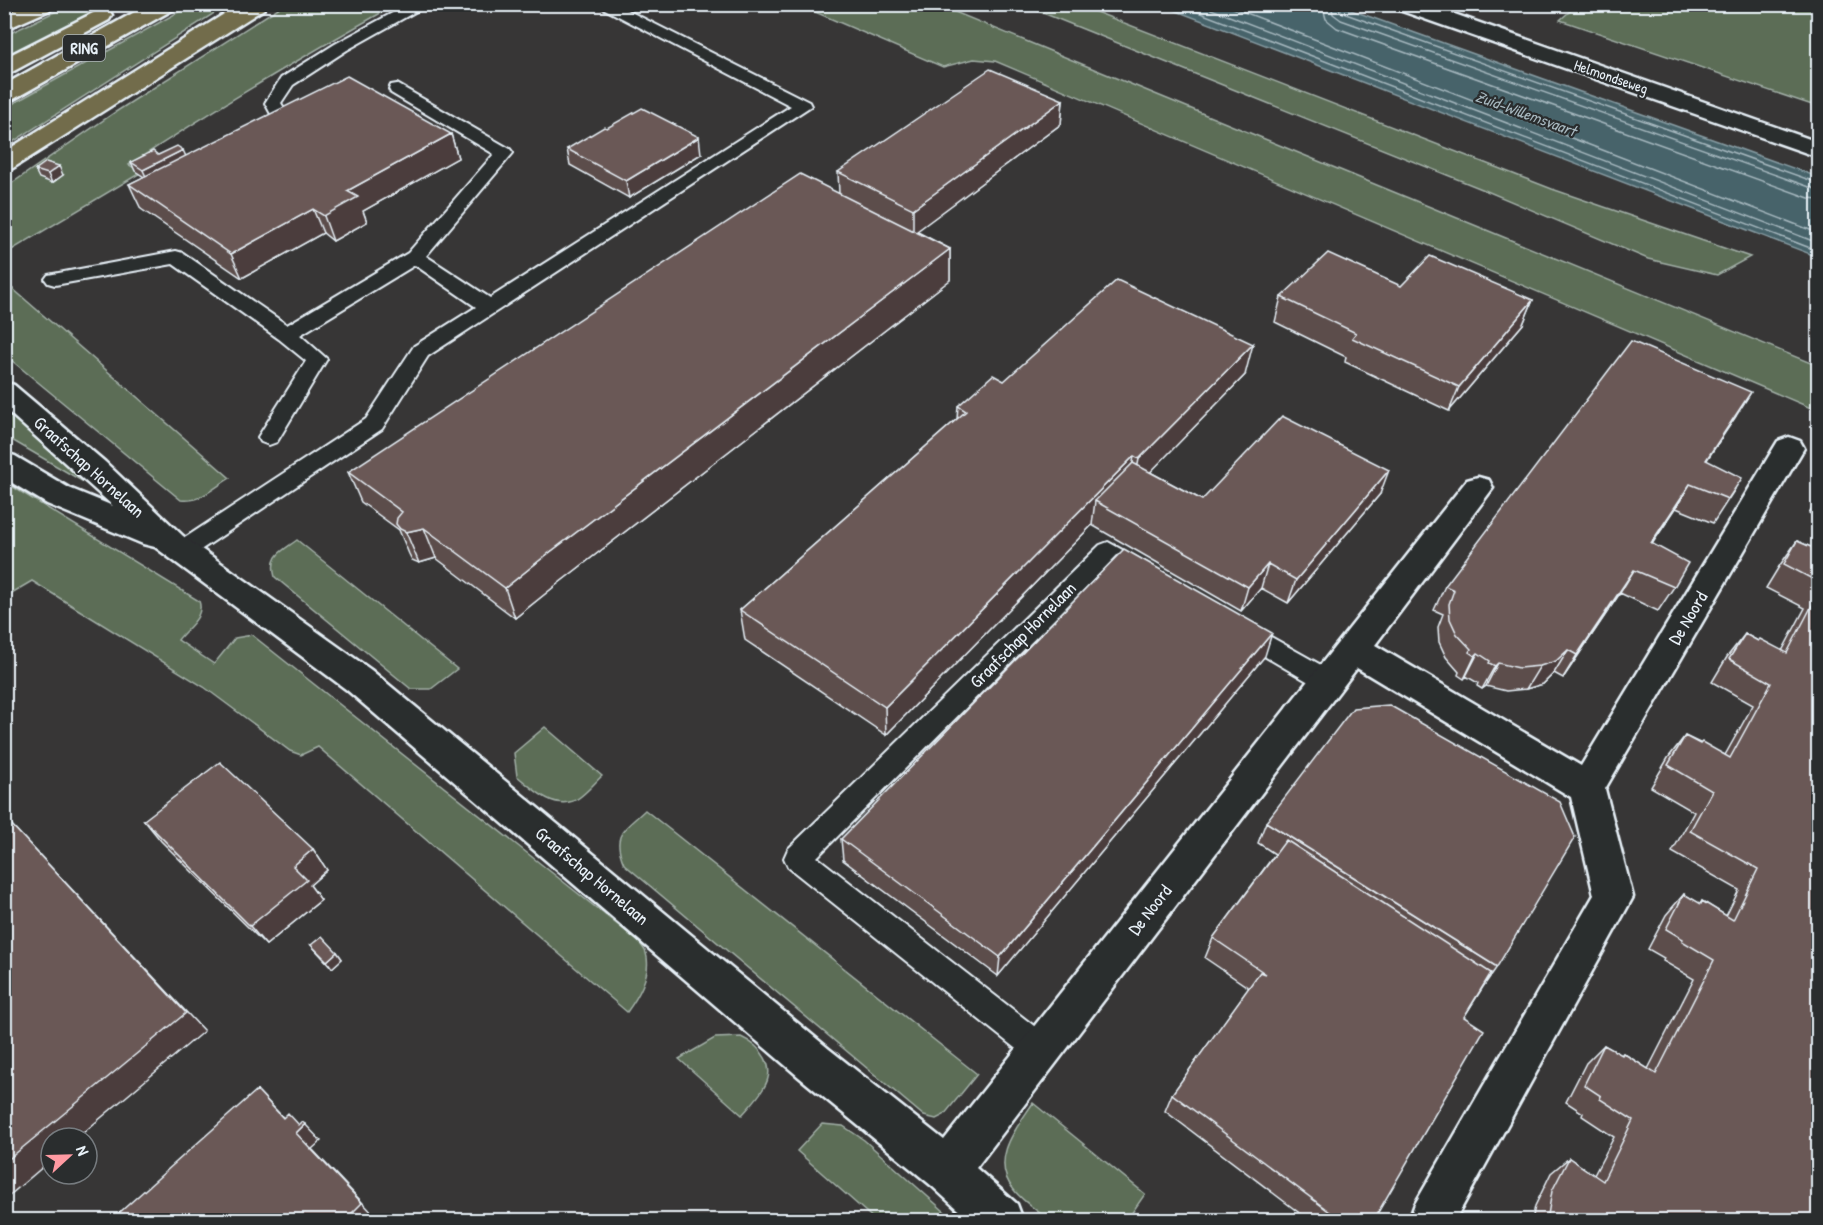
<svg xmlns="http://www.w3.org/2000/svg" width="1823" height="1225" font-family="'Patrick Hand',sans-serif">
	<rect width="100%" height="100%" fill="#373636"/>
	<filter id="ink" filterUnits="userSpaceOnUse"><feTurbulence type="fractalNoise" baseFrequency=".0167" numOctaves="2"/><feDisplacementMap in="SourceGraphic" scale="12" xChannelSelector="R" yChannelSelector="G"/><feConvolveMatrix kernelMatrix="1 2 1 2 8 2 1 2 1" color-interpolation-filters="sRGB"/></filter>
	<g filter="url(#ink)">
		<!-- green -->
		<path fill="#5b6d56" stroke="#a2afa7" stroke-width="1.5" d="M69,5H115L5,65L4,36Z
			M191,5H227L5,147V108Z
			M283,5H395C305,55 216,108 129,165L142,172L5,254V188L114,113Z
			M799,5H938L1818,366V411L995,61L974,59L943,67Z
			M1023,5H1078L1552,189L1750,257L1717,275L1648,259L1482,189Z
			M1577,5H1818V107L1560,20Z
			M4,282H5L230,478C215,487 199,503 181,500L5,355Z
			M5,405L118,502L5,436Z
			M5,482L199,601C205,617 187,628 178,640L214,664L235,638L252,635L638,941C640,944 645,949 646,953C652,973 638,997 627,1012L318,747L301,755L290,751L204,687L32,581L5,597Z
			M297,540L457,669L431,689H411L275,577C269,555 281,552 297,540Z
			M545,727L602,776C594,783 583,798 573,801C552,809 532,788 517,776L514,753Z
			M645,810L977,1074L944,1115L936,1119L924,1116L624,864C611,834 624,830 645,810Z
			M741,1037C761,1046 778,1067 763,1089C758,1098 749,1107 742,1115L679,1059L715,1038Z
			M1033,1103L1145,1194L1127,1220H1049C1038,1211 1023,1202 1014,1190C989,1161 1016,1128 1033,1103Z
			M822,1124L843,1126L864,1140L954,1220H875L797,1151Z"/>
		<!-- water -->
		<path fill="#47646b" stroke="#879ca3" stroke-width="1.5" d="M1161,5H1337L1818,177V257Z"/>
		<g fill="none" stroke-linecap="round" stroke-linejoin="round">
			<!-- shore -->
			<path stroke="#a8b9c0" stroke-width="1.5" d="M1177,4L1818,251
				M1198,4L1818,243
				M1223,4L1818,233
				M1322,4L1326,19L1337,28L1809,198L1818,199
				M1331,4L1333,14L1341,20L1818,190
				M1339,4V9L1343,13L1818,183"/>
			<!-- lane casing -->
			<g stroke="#e8f1f8" stroke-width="4">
				<path id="lane" d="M409,4H429L347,50L293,85L281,103L294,125L291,129H279L265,103L281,78L335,44Z
					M595,4H615L809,102L811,106L428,356L382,429L190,557L182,560L174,557L170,551L174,545L366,419L414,346L476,307L415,265L300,335L327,359L277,442L269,445L261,442L258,437L306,361L279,339L173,264L55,285L48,283L45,279L48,275L176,251L183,253L287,325L408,253L494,154L391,93L389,89L391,85L397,84L510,149L513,153L426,256L490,298L791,106Z
					M1108,542L1153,567L1157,573L1153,579C1137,584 1123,571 1110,563L817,857L1052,1040L1056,1050L1052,1060L1041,1065L1030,1060L788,867L784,858L788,849L1100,545Z
					M1239,619L1337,674L1340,681L1337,688L1328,691L1319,688L1230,636L1227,629L1230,622Z"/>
			</g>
			<!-- street casing -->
			<g stroke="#e8f1f8" stroke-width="5">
				<path id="street" d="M1394,4H1426L1818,142V157L1396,9Z
					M4,382L14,385L105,462L183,536L371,670L829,1049L944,1140L1467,480L1478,477L1489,480L1493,488L1375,645L1581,766L1778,441L1789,437L1800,441L1804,448L1605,789L1633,897L1455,1220H1409L1415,1204L1594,895L1571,797L1357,668L976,1168L1017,1204L1023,1220H969L932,1186L799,1077L347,690L155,547L143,544L47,504L4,478V453L15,456L69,488L113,506L4,408Z"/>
			</g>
			<!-- primary casing -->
			<g stroke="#e8f1f8" stroke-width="5">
				<path id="primary" d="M26,4H54L52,9L4,30V15Z
					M149,4H176L174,9L12,100L4,102V85Z
					M240,4H266L264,9L13,168L4,170V152Z
					M101,9L109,10L112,15L109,20L12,72L4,74V58Z"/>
			</g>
			<!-- lane -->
			<use href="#lane" fill="#2a2d2e" fill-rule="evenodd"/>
			<!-- street -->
			<use href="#street" fill="#2a2d2e" fill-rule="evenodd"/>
			<!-- primary -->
			<use href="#primary" fill="#726c4b" fill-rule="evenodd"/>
		</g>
		<!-- wall -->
		<path fill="#5c4d4b" stroke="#e8f1f8" stroke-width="1.5" d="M1063,100L1061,124L916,231L950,249V280L555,586L515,618L436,558L419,563L412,560L409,554L399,530L361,502L348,472L839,193L838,172Z
			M451,134L458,158L363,211L367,222L333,241L323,233L242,278L141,209L129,184L144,177L135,171L131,162L186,156Z
			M567,149L701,154L629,198L570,165Z
			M35,170L63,175L52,183L39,178Z
			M1401,286L1533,300L1523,324L1449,411L1345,362L1346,357L1275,322L1281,297Z
			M1245,375L1150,472L1202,500L1380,494L1288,603L1261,588L1241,611L1092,525L886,735L745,640L740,610L957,419L958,406L1004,381Z
			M1736,416L1706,460L1735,489L1713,523L1676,508L1652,544L1674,587L1658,611L1620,593L1563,678L1554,673L1543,684L1526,689L1506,691L1486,686L1482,689L1477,686L1478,683L1466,676L1464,679L1458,675L1459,672L1446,657L1439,642L1438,627L1443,614L1434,610L1445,586Z
			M1818,498V518L1809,513Z
			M1797,541L1818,550V1221H1532L1535,1206L1551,1173L1569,1158L1594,1175L1614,1137L1582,1116L1583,1113L1566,1102L1586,1063L1604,1045L1621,1055L1623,1053L1648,1069L1694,979L1663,961L1664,958L1648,949L1666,915L1684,894L1700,904L1702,901L1726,916L1739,890L1672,852L1694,812L1651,787L1668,758L1685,736L1725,755L1753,705L1712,682L1727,657L1745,634L1758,641L1782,651L1805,608L1766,588L1780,565Z
			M1265,656L998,976L843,860L841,839Z
			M144,820L313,849L327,870L310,885L321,900L266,945L161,841Z
			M1266,822L1497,967L1483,987L1464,1017L1373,1221H1310L1165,1111L1172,1094L1249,988L1205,958L1213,938L1275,854L1258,843Z
			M311,945L337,952L342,959L332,968Z"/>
		<!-- shaded-wall -->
		<path fill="#4b3e3d" stroke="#e8f1f8" stroke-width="1.5" d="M1063,100L1061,124L913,234V209Z
			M451,134L458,158L363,211L367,222L333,241L324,216L347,191Z
			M699,137L701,154L629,198L626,181Z
			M183,150L187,159L147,179L143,170Z
			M59,166L63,175L52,183L48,174Z
			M313,209L323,233L242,278L231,254Z
			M950,249V280L555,586L515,618L505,588L545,556Z
			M1533,300L1523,324L1449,411L1459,387Z
			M1253,344L1245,375L1133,490L1139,459Z
			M1751,392L1736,416L1691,484L1706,460Z
			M1134,456L1129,487L1095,501L1092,525L886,735L885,707Z
			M1389,470L1380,494L1288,603L1296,580Z
			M1690,484L1676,508L1636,567L1651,543Z
			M424,528L436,558L419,563L406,532Z
			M1268,564L1261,588L1241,611L1248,587Z
			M1634,570L1620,593L1563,678L1577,655Z
			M1272,633L1265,656L998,976L1000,957Z
			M1568,650L1554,673L1543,684L1526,689L1540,666Z
			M1478,653L1466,676L1464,679L1475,656Z
			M1498,663L1486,686L1482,689L1495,666Z
			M8,821L204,1031L77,1138H51V1160L4,1200Z
			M313,849L327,870L310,885L321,900L266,945L250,926L293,866Z
			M337,952L342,959L332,968L327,961Z
			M257,1090L297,1132L305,1124L321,1141L312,1149L377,1218L374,1221H344L283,1118Z"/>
		<!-- building -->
		<path fill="#6b5957" stroke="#e8f1f8" stroke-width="1.5" d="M990,69L1063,100L913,209L838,172Z
			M347,76L451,134L347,191L358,197L324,216L313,209L231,254L129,184Z
			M642,108L699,137L626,181L567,149L604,127L607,128Z
			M177,146L183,150L143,170L131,162L153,151L158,155Z
			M46,162L59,166L48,174L35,170Z
			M800,174L950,249L545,556L505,588L424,528L406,532L400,529L396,524L397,518L402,512L348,472Z
			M1328,253L1401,286L1430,256L1533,300L1459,387L1352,338L1356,333L1281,297Z
			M1117,280L1253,344L1139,459L1134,456L885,707L740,610L966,411L958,406L993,375L1004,381Z
			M1631,341L1751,392L1706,460L1742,478L1728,499L1690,484L1651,543L1688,563L1674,587L1634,570L1577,655L1568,650L1556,661L1540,666L1519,668L1498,663L1495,666L1489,663L1490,661L1478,653L1475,656L1469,652L1471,649L1457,634L1450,619L1449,604L1454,590L1445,586Z
			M1282,416L1389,470L1296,580L1268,564L1248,587L1095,501L1133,463L1202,500Z
			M1797,541L1818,550V582L1784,564Z
			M1124,549L1272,633L1000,957L841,839Z
			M1818,594V1221H1547L1552,1191L1569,1158L1603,1181L1633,1120L1600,1099L1601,1096L1584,1085L1604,1045L1622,1055L1623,1053L1656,1074L1714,960L1682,941L1683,939L1666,929L1684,894L1701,904L1702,901L1733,920L1758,869L1690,831L1712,791L1668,765L1685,736L1700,744L1702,742L1730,758L1771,683L1729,659L1745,634L1758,641L1760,639L1787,653Z
			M1389,705L1560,802L1575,837L1497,967L1266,822L1353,708Z
			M220,762L313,849L293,866L307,880L250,926L144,820Z
			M8,821L186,1013L4,1163V823Z
			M1286,840L1491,973L1464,1017L1484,1030L1373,1221H1342L1172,1094L1260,972L1266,974L1213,938Z
			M322,936L337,952L327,961L311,945Z
			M257,1090L283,1118L288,1113L299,1125L302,1122L305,1124L296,1133L362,1203L344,1221H110Z"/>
	</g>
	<g text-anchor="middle" stroke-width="4.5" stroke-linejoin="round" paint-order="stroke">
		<!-- far-street labels -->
		<g font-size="15" fill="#e8f1f8" stroke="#2a2d2e">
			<text transform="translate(1611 77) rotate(19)" y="5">Helmondseweg</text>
		</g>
		<!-- shield labels -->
		<rect fill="#2a2d2e" stroke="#afb6bb" stroke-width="1.5" x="63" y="35" width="42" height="26" rx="4.5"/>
		<g font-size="16" font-weight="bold" fill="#e8f1f8">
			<text x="84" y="54">RING</text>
		</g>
		<!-- far-water labels -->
		<g font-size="16" font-style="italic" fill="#a8b9c0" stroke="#2a2d2e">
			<text transform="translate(1526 113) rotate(20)" y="6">Zuid-Willemsvaart</text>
		</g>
		<!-- street labels -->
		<g font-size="18" fill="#e8f1f8" stroke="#2a2d2e">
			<text transform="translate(89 467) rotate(42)" y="6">Graafschap Hornelaan</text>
			<text transform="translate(1688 618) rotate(-59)" y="6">De Noord</text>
			<text transform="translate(1023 635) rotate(-45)" y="6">Graafschap Hornelaan</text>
			<text transform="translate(592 876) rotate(40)" y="6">Graafschap Hornelaan</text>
			<text transform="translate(1150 910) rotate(-52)" y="6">De Noord</text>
		</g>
	</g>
	<!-- margin -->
	<rect width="1823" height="1225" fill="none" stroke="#2a2d2e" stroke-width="24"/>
	<rect x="12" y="12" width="1799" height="1201" fill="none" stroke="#e8f1f8" stroke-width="2" filter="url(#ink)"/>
	<!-- north arrow -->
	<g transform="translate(69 1156) rotate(68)"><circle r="28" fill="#2a2d2e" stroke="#767b7f" stroke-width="1.5"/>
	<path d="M0-4.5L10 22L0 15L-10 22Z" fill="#ff9aa2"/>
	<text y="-9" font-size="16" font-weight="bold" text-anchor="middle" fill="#e8f1f8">N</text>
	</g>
</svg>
